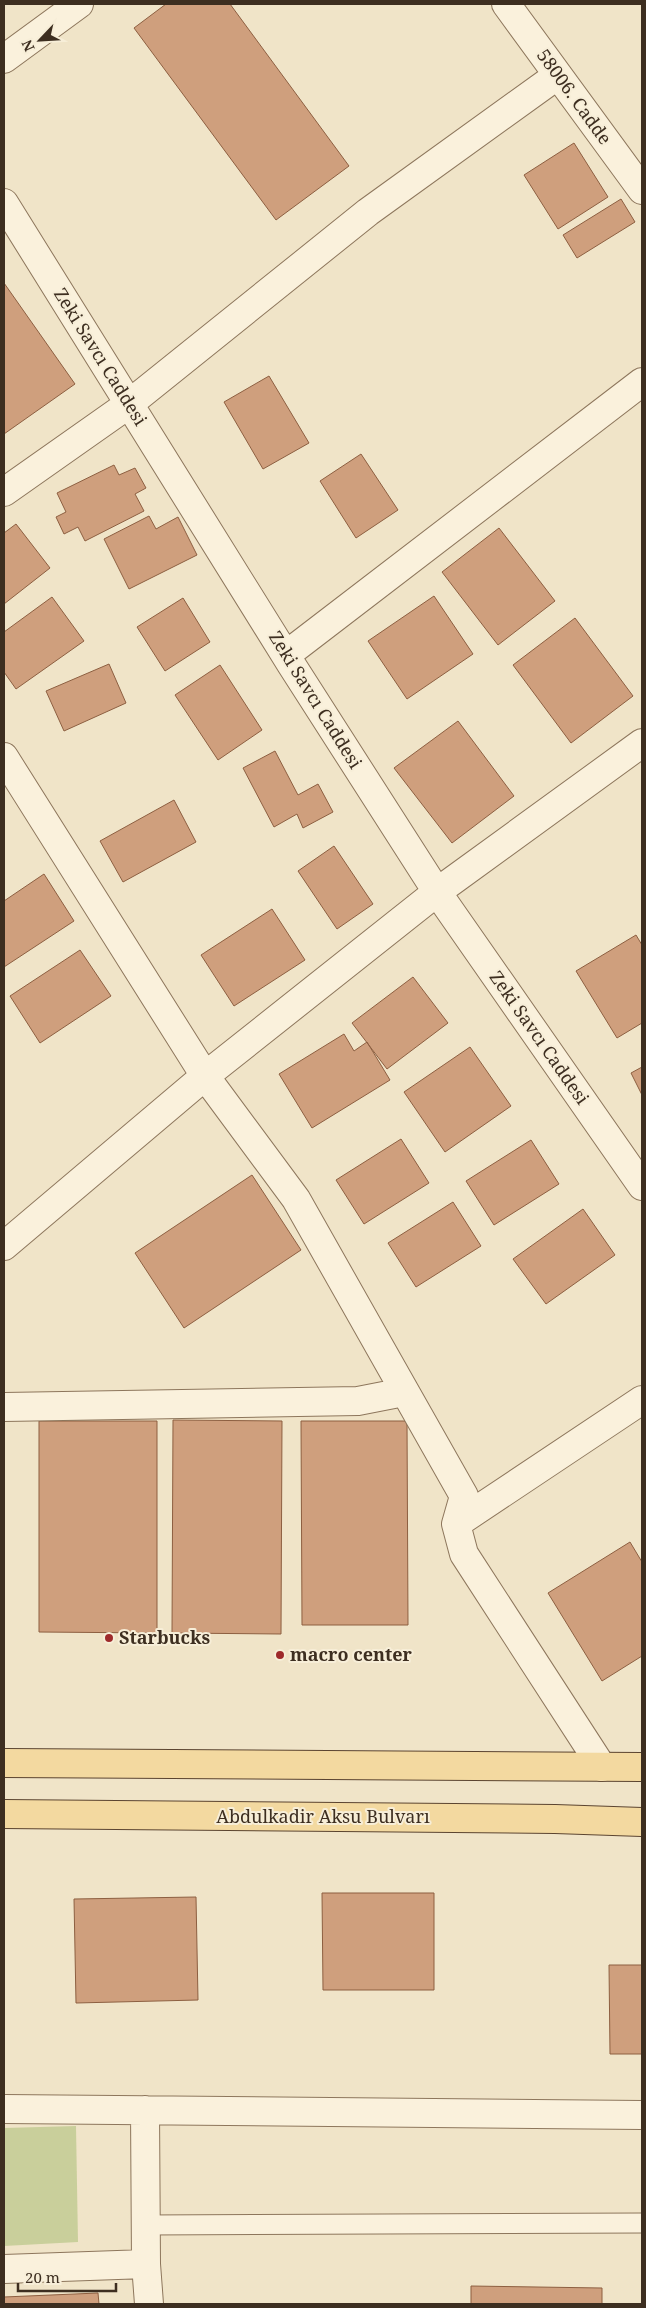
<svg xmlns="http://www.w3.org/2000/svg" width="646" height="2308" font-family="'Noto Serif',serif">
	<rect width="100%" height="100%" fill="#f0e4c8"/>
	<!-- green -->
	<path fill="#c9cf9b" d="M76,2126L78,2242L4,2246V2128Z"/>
	<!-- building -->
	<path fill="#cf9f7d" stroke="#8d5f41" d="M166,4H230L349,166L276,220L134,28Z
		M574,143L608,197L558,229L524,175Z
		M621,199L635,222L577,258L563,235Z
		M4,283L75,384L4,434Z
		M269,376L309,443L263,469L224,402Z
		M361,454L398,510L356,538L320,481Z
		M114,465L119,475L135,468L146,488L135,494L144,511L85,541L78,527L64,534L56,517L66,512L57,493Z
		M149,516L156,529L178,517L197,555L129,589L104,539Z
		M16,524L50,568L4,604V533Z
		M499,528L555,601L498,645L442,572Z
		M434,596L473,654L407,699L368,641Z
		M52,597L84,641L16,689L4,672V632Z
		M183,598L210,642L165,671L137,627Z
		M575,618L633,696L571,743L513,665Z
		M109,664L126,703L64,731L46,691Z
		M220,665L262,730L218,760L175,695Z
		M458,721L514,796L452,843L394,768Z
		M275,751L298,795L318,784L333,812L303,828L297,814L274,827L243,768Z
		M174,800L196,842L123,882L100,841Z
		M334,846L373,904L337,929L298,871Z
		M44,874L74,921L4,967V901Z
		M272,909L305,960L234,1006L201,955Z
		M636,935L642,945V1023L617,1038L576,971Z
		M80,950L111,996L40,1043L10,996Z
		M413,977L448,1023L387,1069L352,1023Z
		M344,1034L354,1051L367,1042L390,1080L312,1128L279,1074Z
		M470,1047L511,1106L445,1152L404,1092Z
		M642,1067V1095L631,1073Z
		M401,1139L429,1183L364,1224L336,1180Z
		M531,1140L559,1184L494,1225L466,1181Z
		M252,1175L301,1250L184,1328L135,1253Z
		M453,1202L481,1246L416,1287L388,1243Z
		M583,1209L615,1255L546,1304L513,1259Z
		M173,1420L282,1421L281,1634L172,1633Z
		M39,1421H157V1633L39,1632Z
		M301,1421H407L408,1625H302Z
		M630,1542L642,1562V1656L602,1681L548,1593Z
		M322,1893H434V1990H323Z
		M196,1897L198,2000L76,2003L74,1899Z
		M609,1965H642V2054H610Z
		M471,2286L602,2288V2304H471Z
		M98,2293L99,2304H4V2297Z"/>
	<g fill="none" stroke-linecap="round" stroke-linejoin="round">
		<!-- service casing -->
		<g stroke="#8d765c" stroke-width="21">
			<path id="service" d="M146,2225L642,2223"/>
		</g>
		<!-- minor casing -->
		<g stroke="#8d765c" stroke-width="30">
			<path id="minor" d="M506,4L642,190
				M4,203L291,664L437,892L642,1186
				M4,492L129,404L368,212L558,75
				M286,655L642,382
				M4,757L205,1076L296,1199L464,1496L456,1524L464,1554L602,1767
				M4,1246L205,1076L437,892L642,743
				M4,1407L358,1401L404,1392
				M456,1524L642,1400
				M4,2109L642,2115
				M145,2110L146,2264L149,2304
				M4,2269L146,2264"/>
		</g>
		<!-- tertiary casing -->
		<g stroke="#8d765c" stroke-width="30">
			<path id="tertiary" d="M4,59L79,4"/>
		</g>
		<!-- primary casing -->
		<g stroke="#5b4430" stroke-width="30">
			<path id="primary" d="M4,1763L642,1767
				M4,1814L555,1819L642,1822"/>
		</g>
		<!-- service -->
		<use href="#service" stroke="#faf1dc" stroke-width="19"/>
		<!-- minor -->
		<use href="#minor" stroke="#faf1dc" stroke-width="28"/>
		<!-- tertiary -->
		<use href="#tertiary" stroke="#faf1dc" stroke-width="28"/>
		<!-- primary -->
		<use href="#primary" stroke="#f3d9a0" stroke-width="28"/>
	</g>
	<!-- markers -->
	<g fill="#9e2a2b" stroke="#f7eed8" stroke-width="2">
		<circle cx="109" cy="1638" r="5"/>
		<circle cx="280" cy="1655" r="5"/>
	</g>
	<g text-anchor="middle" stroke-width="4" stroke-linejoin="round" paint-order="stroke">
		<!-- street labels -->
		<g font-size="18" fill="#3d2e20" stroke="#f7eed8">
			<text transform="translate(574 97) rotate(54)" y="6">58006. Cadde</text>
			<text transform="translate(100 357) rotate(58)" y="6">Zeki Savcı Caddesi</text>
			<text transform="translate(315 700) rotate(58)" y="6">Zeki Savcı Caddesi</text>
			<text transform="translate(539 1038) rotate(55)" y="6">Zeki Savcı Caddesi</text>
			<text x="323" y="1823">Abdulkadir Aksu Bulvarı</text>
		</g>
		<!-- poi labels -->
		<g font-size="18" font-weight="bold" fill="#3d2e20" stroke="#f7eed8" text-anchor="start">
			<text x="119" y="1644">Starbucks</text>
			<text x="290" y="1661">macro center</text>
		</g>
	</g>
	<!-- border -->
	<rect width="646" height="2308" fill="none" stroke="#3d2e20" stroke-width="10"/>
	<!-- north arrow -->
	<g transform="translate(40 40) rotate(245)" stroke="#f7eed8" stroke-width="4" paint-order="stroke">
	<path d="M0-4L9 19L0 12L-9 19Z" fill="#3d2e20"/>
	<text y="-8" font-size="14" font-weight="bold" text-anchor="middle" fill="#3d2e20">N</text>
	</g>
	<!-- scale -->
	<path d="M18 2283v8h98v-8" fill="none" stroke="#3d2e20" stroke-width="2.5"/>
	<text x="25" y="2283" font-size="15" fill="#3d2e20" stroke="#f7eed8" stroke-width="4" paint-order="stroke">20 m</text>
</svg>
